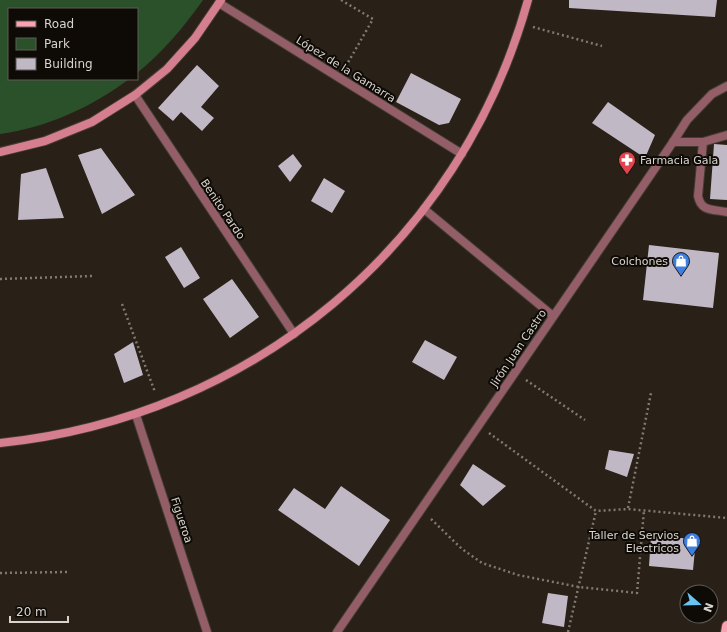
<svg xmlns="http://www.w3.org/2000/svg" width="727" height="632" font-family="'DejaVu Sans',sans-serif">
	<rect width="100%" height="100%" fill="#292017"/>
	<!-- green -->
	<path fill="#2b512b" d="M0,0H203C184,27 163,52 137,73V9H9V79H129C92,107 46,128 0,134Z"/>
	<!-- building -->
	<path fill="#c1b8c6" d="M569,0H717L715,17L569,8Z
		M197,65L219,86L201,107L214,118L202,131L181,112L173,121L158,108Z
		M411,73L461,99L449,123L439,125L396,102Z
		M608,102L655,135L645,158L592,123Z
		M714,144L727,145V200L710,199Z
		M101,148L135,195L102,214L78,155Z
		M293,154L302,166L290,182L278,166Z
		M46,168L64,218L18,220L21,174Z
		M324,178L345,191L332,213L311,201Z
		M649,245L719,253L713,308L643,300Z
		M181,247L200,278L184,288L165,257Z
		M232,279L259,317L230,338L203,299Z
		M425,340L457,357L444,380L412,362Z
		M133,342L143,375L124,383L114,354Z
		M609,450L634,454L627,477L605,469Z
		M473,464L506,486L483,506L460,485Z
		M341,486L390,520L359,566L278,510L294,488L325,509Z
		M651,536L696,539L693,570L649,566Z
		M548,593L568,596L564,627L542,623Z"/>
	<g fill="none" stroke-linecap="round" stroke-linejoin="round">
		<!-- lane casing -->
		<g stroke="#453d34" stroke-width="10">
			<path id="lane" d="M673,142H703L727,135
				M703,142L698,196C701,212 713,209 727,212"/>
		</g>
		<!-- street casing -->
		<g stroke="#453d34" stroke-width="10">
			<path id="street" d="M219,3L462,154
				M135,95L294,334
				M424,209L553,316
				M136,415L207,632
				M337,632L673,142L687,120L712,94L727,86"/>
		</g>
		<!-- secondary casing -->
		<g stroke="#453d34" stroke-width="10">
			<path id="secondary" d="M0,152L45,141L92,122L135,95L167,69L195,38L221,0
				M0,443C252,417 460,245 528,0"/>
		</g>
		<!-- primary casing -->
		<g stroke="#453d34" stroke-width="12">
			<path id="primary" d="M726,632L727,626"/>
		</g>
		<!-- path -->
		<path stroke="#817a72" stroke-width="2.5" stroke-dasharray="2 3" stroke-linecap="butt" d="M341,0L373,19L346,66
			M533,27L602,46
			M0,279L93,276
			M122,304L155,392
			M526,380L585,420
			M489,433L596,511L628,509L727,518
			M628,508L651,393
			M431,519L462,549L482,563L518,575L579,587L637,593L644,510
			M0,573L67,572
			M568,632L596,511"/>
		<!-- lane -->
		<use href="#lane" stroke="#945e68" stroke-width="8"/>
		<!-- street -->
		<use href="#street" stroke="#945e68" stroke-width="8"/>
		<!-- secondary -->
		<use href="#secondary" stroke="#d57e90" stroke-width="8"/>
		<!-- primary -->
		<use href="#primary" stroke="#faa1b2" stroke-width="10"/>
	</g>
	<!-- icons -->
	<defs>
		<g id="pharmacy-pin" transform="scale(0.9)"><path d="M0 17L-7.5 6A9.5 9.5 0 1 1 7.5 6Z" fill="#e0444e" stroke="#0e0b07"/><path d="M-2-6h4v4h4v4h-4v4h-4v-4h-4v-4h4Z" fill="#fff"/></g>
		<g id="shop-pin" transform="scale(0.9)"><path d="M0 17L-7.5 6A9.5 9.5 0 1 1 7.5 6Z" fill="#3f7fe0" stroke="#0e0b07"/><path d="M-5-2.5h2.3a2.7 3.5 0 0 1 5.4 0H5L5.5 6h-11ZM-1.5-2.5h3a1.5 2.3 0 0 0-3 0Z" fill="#fff"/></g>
	</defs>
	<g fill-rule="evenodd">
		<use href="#pharmacy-pin" x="627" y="160"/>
		<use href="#shop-pin" x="681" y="261"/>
		<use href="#shop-pin" x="692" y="541"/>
	</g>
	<g text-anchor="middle" stroke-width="4" stroke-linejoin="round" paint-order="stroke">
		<!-- street labels -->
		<g font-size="11" fill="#d9d3cd" stroke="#0e0b07">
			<text transform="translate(346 69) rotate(32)" y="4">López de la Gamarra</text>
			<text transform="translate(223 209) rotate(56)" y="4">Benito Pardo</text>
			<text transform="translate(518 348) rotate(-56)" y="4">Jirón Juan Castro</text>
			<text transform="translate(182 520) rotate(72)" y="4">Figueroa</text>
		</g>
		<!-- poi labels -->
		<g font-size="11" fill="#d9d3cd" stroke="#0e0b07" text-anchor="end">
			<text x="640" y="164" text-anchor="start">Farmacia Gala</text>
			<text x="668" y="265">Colchones</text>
			<text x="679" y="539">Taller de Servios<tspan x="679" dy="13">Electricos</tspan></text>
		</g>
	</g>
	<!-- legend -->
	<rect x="8" y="8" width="130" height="72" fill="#0e0b07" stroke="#5f5b56"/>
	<rect x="16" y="21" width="20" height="6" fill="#faa1b2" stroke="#5f5b56"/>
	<text x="44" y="28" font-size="12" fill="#d9d3cd">Road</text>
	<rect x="16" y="38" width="20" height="12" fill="#2b512b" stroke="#5f5b56"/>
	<text x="44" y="48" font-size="12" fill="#d9d3cd">Park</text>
	<rect x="16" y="58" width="20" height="12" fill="#c1b8c6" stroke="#5f5b56"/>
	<text x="44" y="68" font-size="12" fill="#d9d3cd">Building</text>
	<!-- north arrow -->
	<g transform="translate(699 604) rotate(110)"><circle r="19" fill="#0e0b07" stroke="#5f5b56"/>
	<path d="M0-3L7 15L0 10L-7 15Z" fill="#69c3f1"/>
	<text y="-6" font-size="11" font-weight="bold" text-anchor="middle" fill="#d9d3cd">N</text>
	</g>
	<!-- scale -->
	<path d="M10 616v6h58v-6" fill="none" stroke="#d9d3cd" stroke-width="2"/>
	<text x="16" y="616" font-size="12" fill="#d9d3cd" stroke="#0e0b07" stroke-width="3" paint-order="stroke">20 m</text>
</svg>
